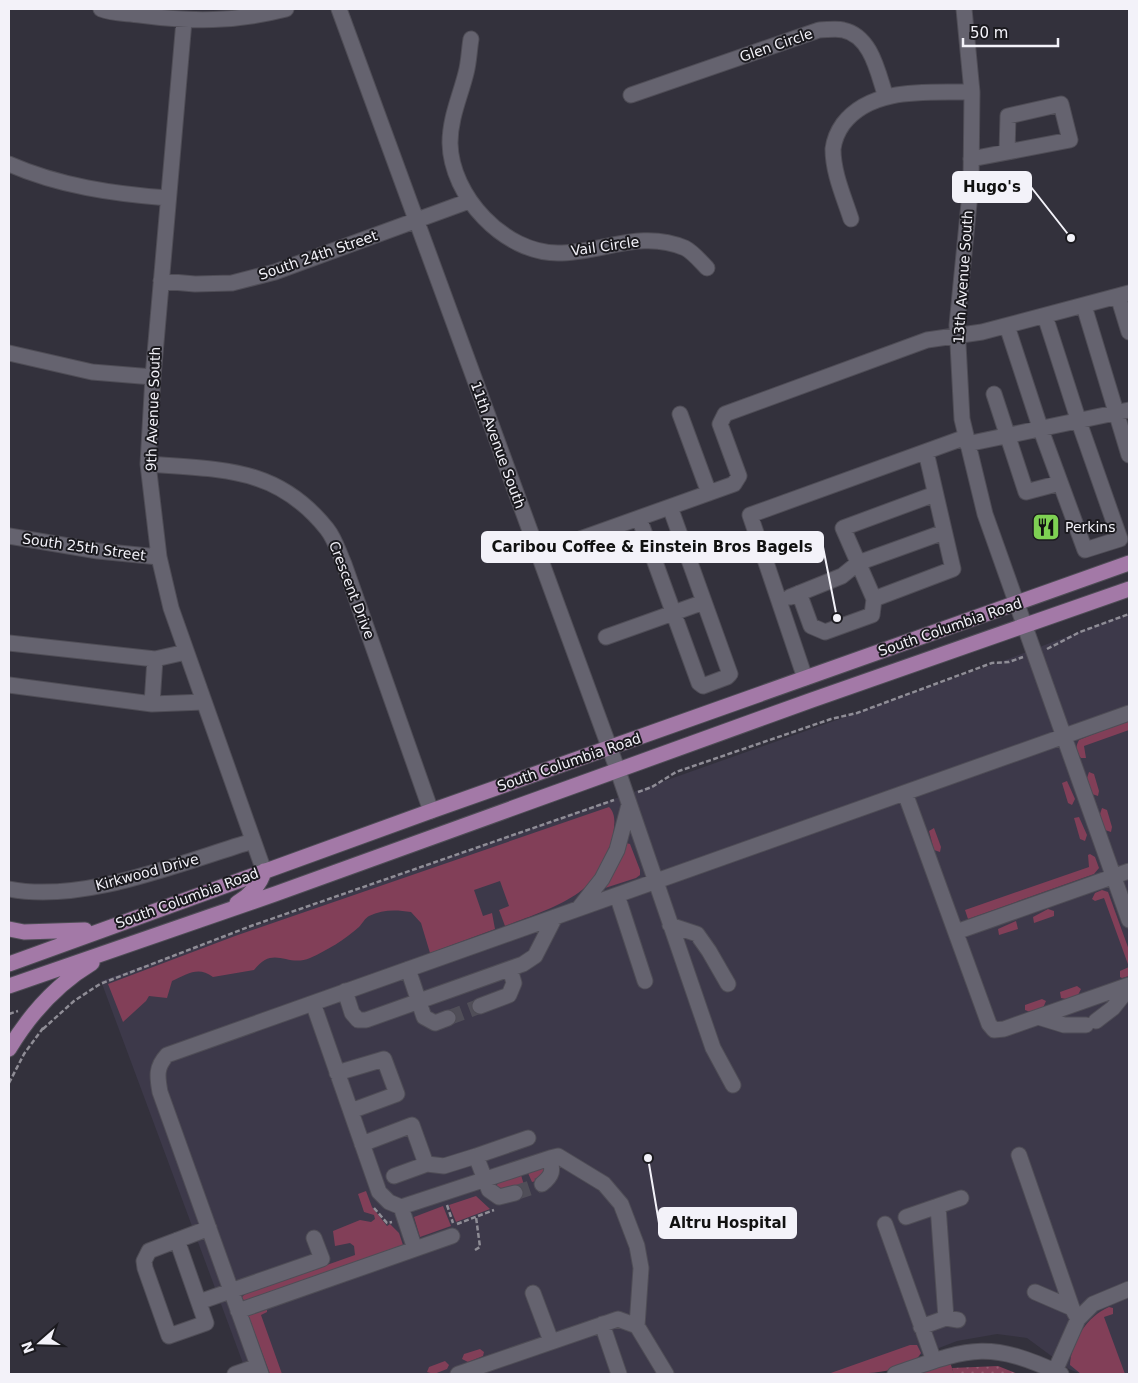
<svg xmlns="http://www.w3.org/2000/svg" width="1138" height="1383" font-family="'DejaVu Sans',sans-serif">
	<defs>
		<pattern id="park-dots" width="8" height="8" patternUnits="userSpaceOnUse" patternTransform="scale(1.25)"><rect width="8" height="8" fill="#823f58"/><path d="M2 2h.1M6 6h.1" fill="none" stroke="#945b71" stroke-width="1.8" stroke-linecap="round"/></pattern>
	</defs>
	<rect width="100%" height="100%" fill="#33313c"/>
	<!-- built -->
	<path fill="#3d394a" d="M1129,613V1374H1081L1069,1369L1027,1338L997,1334L957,1341L872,1374H247L101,981L1011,658Z"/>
	<!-- green -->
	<path fill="#823f58" d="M1129,720V730L1084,746L1086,758H1081C1076,752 1075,747 1079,740Z
		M1089,772L1094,774L1099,791L1098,796L1092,794L1087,778Z
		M1067,781L1075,799L1072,805L1068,803L1062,783Z
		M609,807C617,815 614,826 613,836C606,894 551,908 505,926L499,910L509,906L500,881L474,890L483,916L492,913L495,929L430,953L421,923L411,912C397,910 383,909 369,916C365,918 362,924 359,927C344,940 328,950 310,958C287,968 274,944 254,970L213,977C198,966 188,974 172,981L167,998L149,996L146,1001L123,1022L108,984L235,936Z
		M1102,808L1107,810L1112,827L1111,832L1105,830L1100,814Z
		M1079,817L1087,835L1085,841L1080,839L1074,818Z
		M934,828L941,847L940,852L934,850L929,831Z
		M626,843L630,844L640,870V875L636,878L605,888L613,874Z
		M1090,854L1095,857L1099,868L1094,874L968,919L965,910L1089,867L1088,855Z
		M1102,890L1108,892L1129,950V976L1122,978L1120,977V971L1129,967L1104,898L1095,901L1092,899L1095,893Z
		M1048,909L1054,911V916L1034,923L1033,917Z
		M1016,921L1018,929L999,935L998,929Z
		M1077,986L1081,989L1078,995L1066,999L1061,998L1060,992Z
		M1042,999L1046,1001L1043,1008L1030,1012L1025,1010V1005Z
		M542,1167L546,1168L540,1180L532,1182L528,1173Z
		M521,1175L524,1185L502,1192L496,1186L499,1182Z
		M366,1191L372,1207L387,1226L390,1224L399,1233L403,1245L401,1248L244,1301L242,1297L245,1294L355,1255L354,1246L350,1243L335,1246L333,1231L360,1220L371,1222L375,1219L374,1215L364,1212L358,1194Z
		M476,1196L490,1209L456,1222L449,1205Z
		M443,1206L451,1226L420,1237L414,1217Z
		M267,1306V1312L261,1315L282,1374H270L248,1315Z
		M1109,1307L1113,1308V1314L1104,1317L1125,1374H1081L1070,1365C1071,1342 1087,1316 1109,1307Z
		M910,1345H917L921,1353C909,1376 850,1374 828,1374Z
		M480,1349L484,1352L483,1356L468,1362L462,1359L464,1354Z
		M445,1361L449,1365L447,1369L434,1374L427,1372L429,1367Z
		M950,1362L954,1374H916Z"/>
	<!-- park -->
	<path fill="url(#park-dots)" d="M998,1366L1018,1374H954L952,1368Z"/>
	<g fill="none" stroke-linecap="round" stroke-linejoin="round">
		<!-- minor-tunnel -->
		<path stroke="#504e58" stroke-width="15" stroke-dasharray="15 8" stroke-linecap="butt" d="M448,1018L480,1006
			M515,1193L542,1184"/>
		<!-- minor casing -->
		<g stroke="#4f4d56" stroke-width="17">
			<path id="minor" d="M101,9C113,14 127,13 140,15C192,22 235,22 286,9
				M339,9L618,771L713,1048L733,1085
				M964,9L972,92L971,183L957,325L962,419L985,514L1129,920
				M184,21L153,377L148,464L159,557L171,608L264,871
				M471,39C469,51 469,62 466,73C460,97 450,118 450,143C451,196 504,253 558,253C601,253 641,229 685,248C693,252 701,262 707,268
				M631,95L819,30C827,30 836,28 843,30C872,36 878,74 886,97
				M971,159L1070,140L1061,104L1008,116L1007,152
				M9,164C59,186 114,194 168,198
				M851,219C844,197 833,173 833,149C834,141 838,131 843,124C872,86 929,93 972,92
				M161,281L195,284L232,283L275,272L469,201
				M1118,296L1129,332
				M1084,306L1129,455
				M1007,326L1041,430L1085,550L1120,539L1079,422L1045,316
				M9,353L92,372L153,377
				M994,394L1026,492L1060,483
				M680,414L709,493
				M967,444L1129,410
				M148,464C221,470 277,466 327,529C335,539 339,553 344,564L431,811
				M639,518L699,683L703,686L727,677L730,674L670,507
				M9,536L98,551L159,557
				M538,554L734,484L739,476L720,424L725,414L927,340L982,332L1129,293
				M799,593L811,626L825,632L872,615L874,599L953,569L926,452
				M790,597L842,576L858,563L944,532
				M874,599L843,528L935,494
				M606,637L704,602
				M9,643L155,659L152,704
				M155,659L186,652
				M805,678L750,515L966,437
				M9,685L152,704L204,702
				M905,793L989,1024L994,1030L1004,1029L1129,985
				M9,889C83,904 182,862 253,841
				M617,895L645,981
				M579,908L602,879L617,850L629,805
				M670,925L697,934L709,951L728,984
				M956,932L1129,871
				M408,969L424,1017L435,1023L448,1018
				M345,991L352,1013L358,1020H366L523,964L535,956L555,917
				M313,1003L379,1192L389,1202L401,1207L550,1158C553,1171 553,1175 542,1184
				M480,1006L509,995L514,983L510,969
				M1038,1017L1064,1025H1086
				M1096,1021L1113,1008L1129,988
				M337,1073L384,1059L397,1094L351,1111
				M362,1144L412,1125L426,1164
				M1019,1155L1072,1308L1078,1319
				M476,1156L528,1138
				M550,1158L558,1156L604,1184L621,1204L637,1246L641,1268L637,1326
				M394,1176L427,1164L444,1166L476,1156L489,1190L499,1197L515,1193
				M938,1206L946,1318
				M401,1207L415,1249
				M906,1217L961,1198
				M885,1224L934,1361
				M177,1240L206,1323L169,1336L145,1268L144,1261L149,1251C169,1243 189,1236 209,1228
				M1035,1292L1072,1308
				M533,1293L551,1341
				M199,1302L322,1259L314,1238
				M238,1311L452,1236
				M602,1324L619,1374
				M921,1327L946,1318L958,1320
				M1055,1371L1078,1319L1093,1304L1129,1289
				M235,1374L258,1366
				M261,1374L160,1092C157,1076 156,1067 167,1055L1129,713
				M458,1374L618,1319L637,1326L666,1374
				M895,1374C968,1349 987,1339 1061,1374"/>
		</g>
		<!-- major casing -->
		<g stroke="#4f4d56" stroke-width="17">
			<path id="major" d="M237,903C249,896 261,884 264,871
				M9,929L24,932L85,930
				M9,964L431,811L1129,563
				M9,986L275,894L812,700L1129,589
				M9,1049C30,1014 57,984 92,963"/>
		</g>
		<!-- path -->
		<path stroke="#8f8d96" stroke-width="2.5" stroke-dasharray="5 2.5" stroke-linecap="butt" d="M1047,649L1080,632L1129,614
			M638,792L652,787L676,772L831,719L857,713L992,663L1009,662L1023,657
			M9,1014L18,1011
			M43,1029L74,1001L100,984L251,926L614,800
			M9,1083L24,1054L43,1028
			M447,1205L453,1223
			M374,1208L387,1223L392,1222
			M457,1224L494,1210
			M475,1250L480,1247L476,1217"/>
		<!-- minor -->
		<use href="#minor" stroke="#65636f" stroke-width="15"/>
		<!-- major -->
		<use href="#major" stroke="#a379a7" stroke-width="15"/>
	</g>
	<!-- icons -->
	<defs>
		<g id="restaurant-square" transform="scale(1.4375)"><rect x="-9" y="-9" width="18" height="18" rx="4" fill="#7ed153" stroke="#1b1a1f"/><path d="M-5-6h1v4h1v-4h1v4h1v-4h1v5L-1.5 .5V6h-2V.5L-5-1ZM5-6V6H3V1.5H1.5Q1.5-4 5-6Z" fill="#111"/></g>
	</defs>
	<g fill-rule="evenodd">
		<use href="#restaurant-square" x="1046" y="527"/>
	</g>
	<g text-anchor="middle" stroke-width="4" stroke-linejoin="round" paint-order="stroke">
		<!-- street labels -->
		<g font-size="14" fill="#f3f2f9" stroke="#1b1a1f">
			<text transform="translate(776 45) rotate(-19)" y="5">Glen Circle</text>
			<text transform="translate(605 246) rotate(-8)" y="5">Vail Circle</text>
			<text transform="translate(318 255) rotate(-19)" y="5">South 24th Street</text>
			<text transform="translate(963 277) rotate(-86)" y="5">13th Avenue South</text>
			<text transform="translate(153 409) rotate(-88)" y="5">9th Avenue South</text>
			<text transform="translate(498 445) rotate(70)" y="5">11th Avenue South</text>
			<text transform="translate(84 547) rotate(8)" y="5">South 25th Street</text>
			<text transform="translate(352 590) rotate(69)" y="5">Crescent Drive</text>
			<text transform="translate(950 627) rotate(-19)" y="5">South Columbia Road</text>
			<text transform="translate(569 762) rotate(-19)" y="5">South Columbia Road</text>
			<text transform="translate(147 872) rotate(-15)" y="5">Kirkwood Drive</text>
			<text transform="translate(187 898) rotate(-20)" y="5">South Columbia Road</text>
		</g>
		<!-- poi labels -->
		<g font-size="14" fill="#f3f2f9" stroke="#1b1a1f" text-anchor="start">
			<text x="1065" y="532">Perkins</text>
		</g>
	</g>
	<!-- callouts -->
	<path fill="none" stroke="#f3f2f9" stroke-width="2" d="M1071 238L1031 187M837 618L823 547M648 1158L659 1223"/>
	<g fill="#f3f2f9" stroke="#1b1a1f" stroke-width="2">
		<circle cx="1071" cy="238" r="5"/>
		<circle cx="837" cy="618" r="5"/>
		<circle cx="648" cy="1158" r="5"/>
	</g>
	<g fill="#f3f2f9" stroke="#f3f2f9" stroke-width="2">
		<rect x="953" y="172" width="78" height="30" rx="5"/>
		<rect x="482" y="532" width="341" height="30" rx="5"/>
		<rect x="659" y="1208" width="137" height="30" rx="5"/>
	</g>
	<g font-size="15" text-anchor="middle" font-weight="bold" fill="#111">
		<text x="992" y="192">Hugo's</text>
		<text x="652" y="552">Caribou Coffee &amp; Einstein Bros Bagels</text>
		<text x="728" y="1228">Altru Hospital</text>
	</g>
	<!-- border -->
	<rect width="1138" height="1383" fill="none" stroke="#f3f2f9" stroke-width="20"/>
	<!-- north arrow -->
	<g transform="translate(40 1343) rotate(250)" stroke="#1b1a1f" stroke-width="4" paint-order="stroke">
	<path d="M0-4L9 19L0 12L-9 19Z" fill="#f3f2f9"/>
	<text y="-8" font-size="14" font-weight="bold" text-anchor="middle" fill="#f3f2f9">N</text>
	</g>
	<!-- scale -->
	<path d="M963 38v8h95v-8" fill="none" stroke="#f3f2f9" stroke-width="2.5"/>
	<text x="970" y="38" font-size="15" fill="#f3f2f9" stroke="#1b1a1f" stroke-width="4" paint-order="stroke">50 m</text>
</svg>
